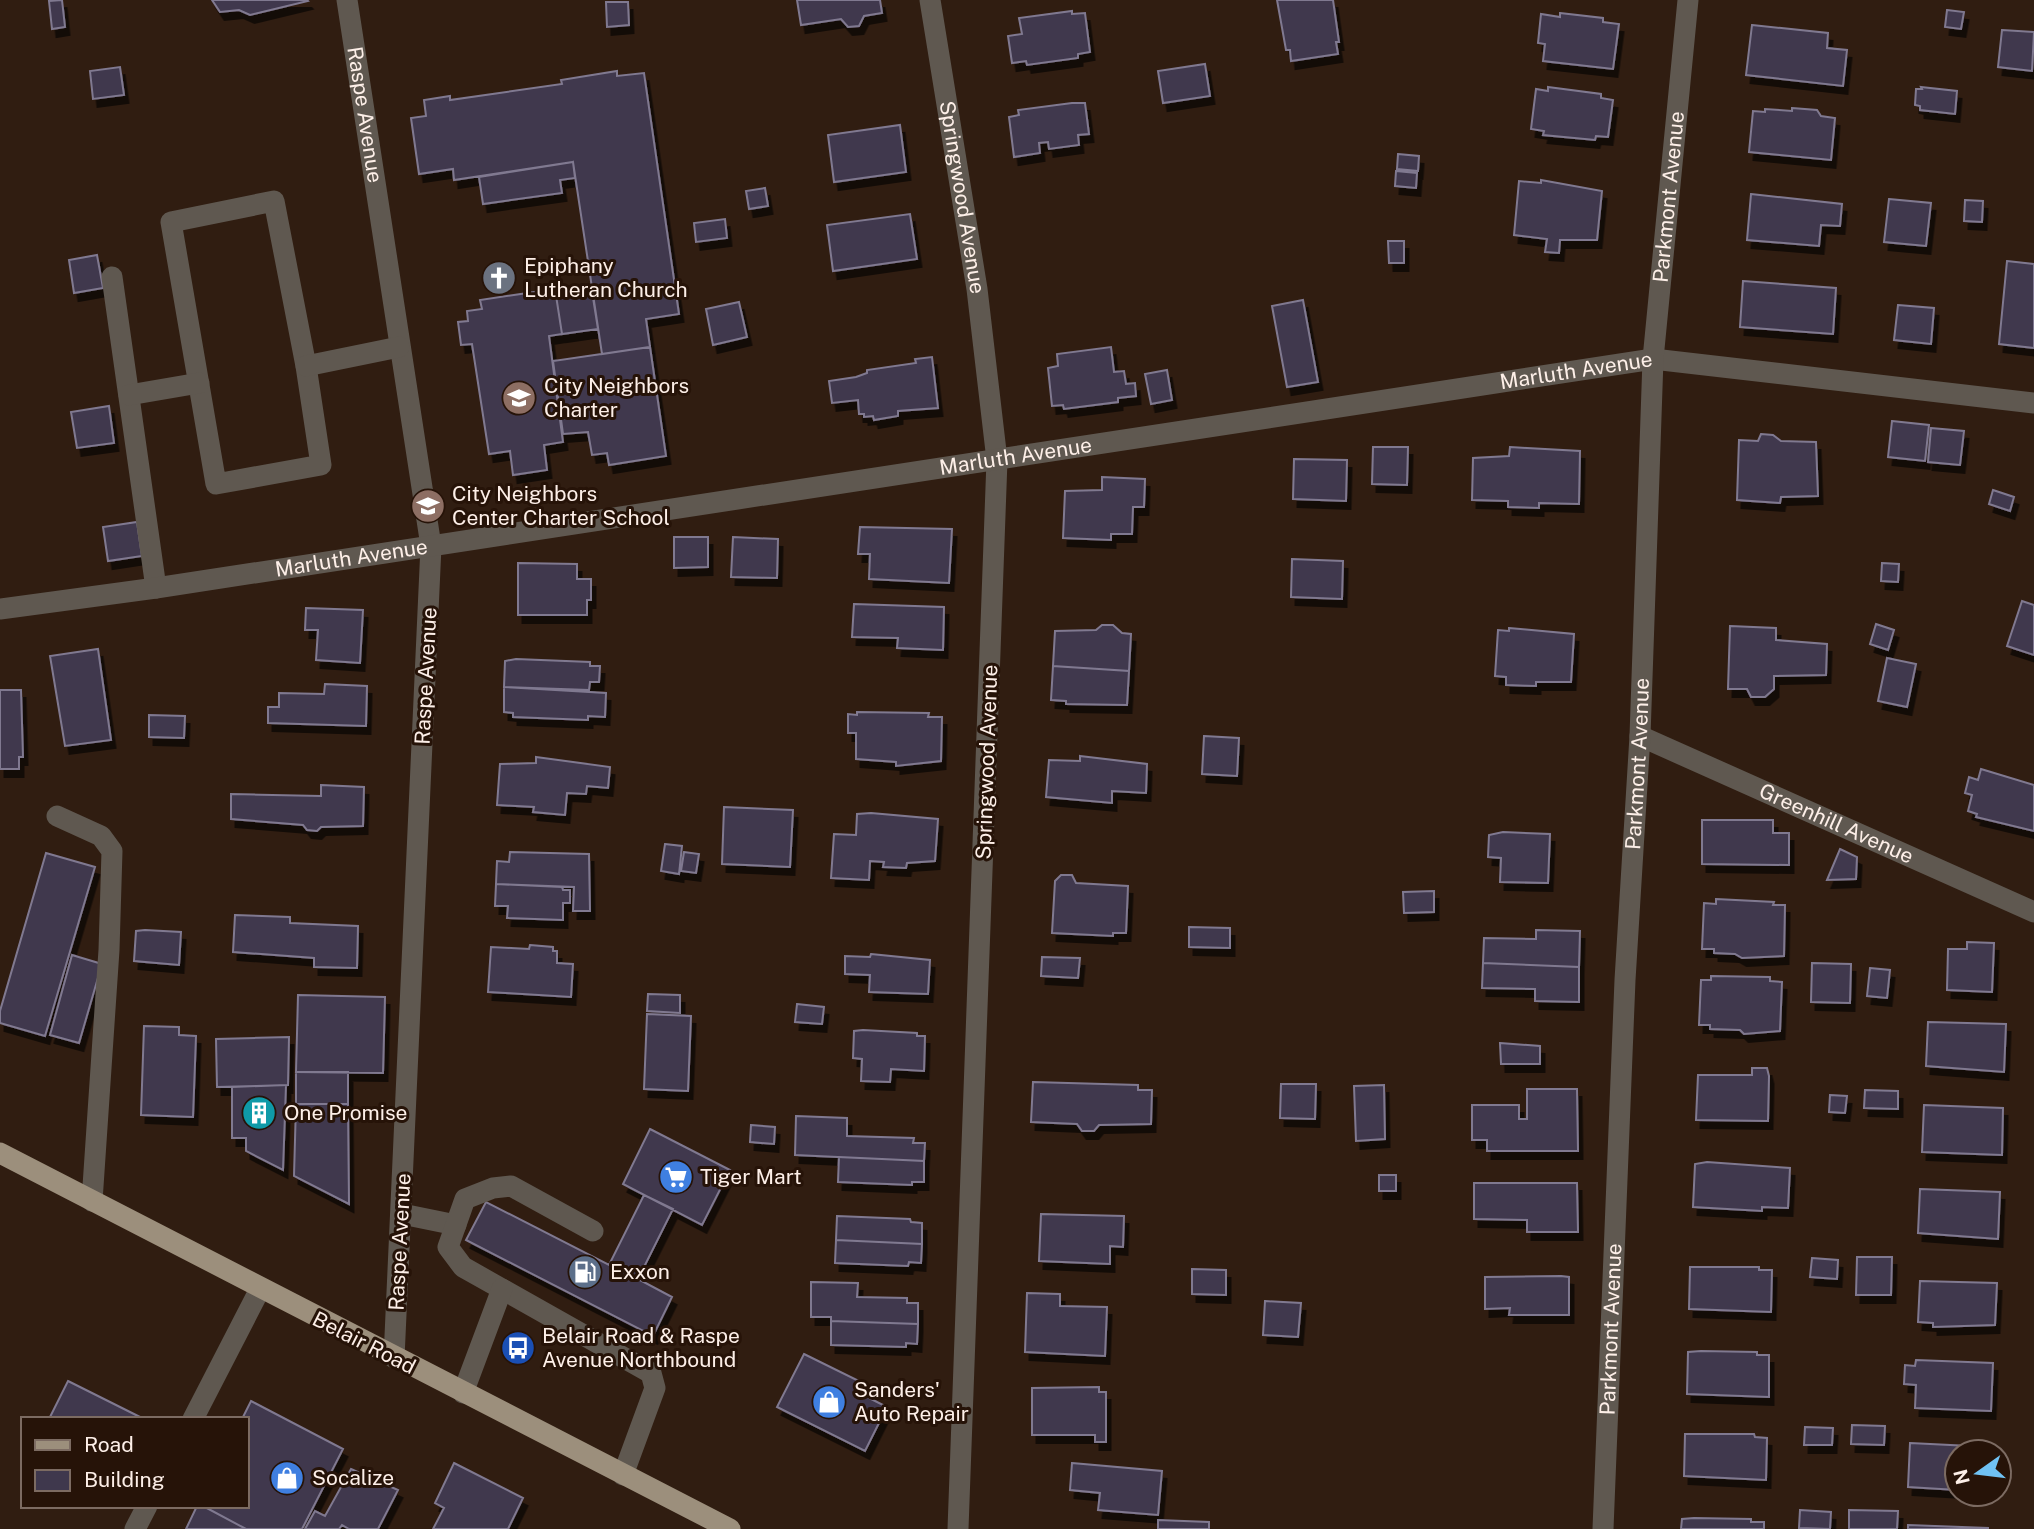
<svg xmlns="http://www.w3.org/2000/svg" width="2034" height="1529" font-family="'Public Sans',sans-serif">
	<defs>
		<filter id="shadow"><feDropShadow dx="4.5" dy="8" stdDeviation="0" flood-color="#0009"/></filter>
	</defs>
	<rect width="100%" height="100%" fill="#301d11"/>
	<!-- building -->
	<path fill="#3f384d" stroke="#807990" stroke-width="2" filter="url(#shadow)" d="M62,0L65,27L52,29L49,1Z
		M212,0H307L308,1L250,15L239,10L220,12Z
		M797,0H880L882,13L864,16L859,26L848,27L841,19L801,25Z
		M1277,0H1333L1339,42H1336L1338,54L1291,61L1290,50H1286Z
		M606,2H628L629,25L607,27Z
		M1947,10L1964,12L1961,29L1945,27Z
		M1072,11V14L1085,13L1090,52L1078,54V58L1027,65L1026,61L1012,63L1008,36L1022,34L1019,18Z
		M1560,13L1603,18V22L1619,24L1613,69L1543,61L1545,44L1538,43L1541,14L1560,17Z
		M1752,25L1828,33L1827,48L1847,50L1843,86L1746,75Z
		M2002,30L2034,32L2032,71L1998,67Z
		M1205,64L1210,96L1163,103L1158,71Z
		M120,67L124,95L93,99L90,71Z
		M617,71V76L644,73L679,314L646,319L650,347L602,354L573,162L454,180L453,169L419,174L411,118L426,116L424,100L450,96V100L562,84L561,80Z
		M1548,87L1601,94V98L1613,100L1608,137L1596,136L1595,140L1543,135L1544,131L1531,129L1536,89L1548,91Z
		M1921,87L1957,91L1955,114L1920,110V106L1915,105L1916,89H1922Z
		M1072,103H1085L1089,134L1078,135L1079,145L1049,149L1048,142L1039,143L1040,153L1014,157L1009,117L1019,115L1018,110Z
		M1792,108L1817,110L1821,116L1835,118L1831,160L1749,152L1753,111L1765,112V109L1792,111Z
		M900,125L906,172L834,182L828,135Z
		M1398,154L1419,156L1418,171L1397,169Z
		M573,162L575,178L560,180L562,193L483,204L479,177Z
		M1396,171L1417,173L1416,188L1395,186Z
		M1541,180L1602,191L1597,240H1560L1559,253L1545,252L1547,239L1514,235L1519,181L1541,183Z
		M765,188L768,206L749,209L746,191Z
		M1751,194L1842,204L1840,226L1821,225L1819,246L1747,240Z
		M1889,199L1931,203L1926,246L1884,242Z
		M1965,200L1983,201L1982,222L1964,221Z
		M910,214L917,259L833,271L827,225Z
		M725,219L727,238L696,242L694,223Z
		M1388,241H1404V263H1389Z
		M97,255L103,288L74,293L69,260Z
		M2007,261L2034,264V348L1999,344Z
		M1743,281L1836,288L1833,334L1740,327Z
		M591,285L598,329L562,334L555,289Z
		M555,289L562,334L549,336L563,442L544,445L547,470L513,475L510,451L489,454L472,344L461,345L458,322L468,321L467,311L482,309L480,300Z
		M1303,300L1318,382L1287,387L1272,306Z
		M739,302L747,337L713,345L706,309Z
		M1898,305L1934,308L1931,344L1894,340Z
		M650,347L666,456L609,465L607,453L592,455L588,432L563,434L553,361Z
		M1111,347L1114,372L1124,371L1126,384L1135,383L1136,396L1118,398V402L1064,409L1063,405L1052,406L1048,368L1058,366L1057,354Z
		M932,357L938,408L898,411V416L874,420L873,416L864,417V414H859L858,400L832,403L829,381L856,377L867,373V370L916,363L915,359Z
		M1167,370L1172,400L1151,404L1145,374Z
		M109,406L114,443L77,448L71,412Z
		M1892,421L1929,425L1925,461L1888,457Z
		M1931,428L1964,431L1960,465L1928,462Z
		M1761,434L1773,435L1781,441L1816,442L1818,496L1781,497L1780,503L1737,500L1739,440L1758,441Z
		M1373,447H1408L1407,485L1372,484Z
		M1510,447L1580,451L1579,504L1539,503V508L1508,507V501L1472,500L1473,458L1509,456Z
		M1294,459L1347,460L1346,501L1293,499Z
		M1102,477L1145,479L1144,507H1133L1132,534H1111V540L1063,538L1065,491L1102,490Z
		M1993,490L2014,497L2010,511L1989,504Z
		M137,522L142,556L108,561L103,527Z
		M860,527L952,529L949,583L869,579L870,554H858Z
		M674,537H708V567L674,568Z
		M733,537L778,539L777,578L731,577Z
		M1292,559L1343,561L1342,599L1291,597Z
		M518,563L577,564V579H591V600H587V615H518Z
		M1882,563L1899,564L1898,582L1881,581Z
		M2022,601L2034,605V655L2007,646Z
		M854,604L944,607L943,650L897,648L898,638L852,637Z
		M306,608L363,610L360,663L316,660L318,630H305Z
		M1876,624L1894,630L1888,650L1870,644Z
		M1102,625H1113L1122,633L1131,634L1129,671L1053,666L1055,631L1096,630Z
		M1730,626L1776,628V640L1827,644L1826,675L1774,676V689L1765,697H1751L1747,689H1728Z
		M1509,628L1574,634L1571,682H1536V686L1506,685V677L1495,676L1498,630L1509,631Z
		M98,649L111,740L65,746L50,656Z
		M1887,658L1916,664L1907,707L1878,701Z
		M516,659L590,662V666H600L599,682H590L589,690L504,687L505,661Z
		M1053,666L1129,671L1127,705L1066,704V701L1051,700Z
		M325,684L367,686L366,726L268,723V707H279V693L324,694Z
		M504,687L606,693L605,717L588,716V720L513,717V713L504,712Z
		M0,690H21L23,757H19V769H0Z
		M857,712L929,713L928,717H942L941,761L896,766V762L856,759V733H848V714L857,715Z
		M149,715L185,716L184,738L149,737Z
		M1204,736L1239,738L1237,776L1202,774Z
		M1080,756L1147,764L1146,793L1112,791V803L1046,797L1049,760L1080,761Z
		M536,757L610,767L608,788L587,786L586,794L567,793L565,815L533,812L534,807L497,805L500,764L536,763Z
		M1981,769L2034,785V831L1976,817L1977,814L1968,811L1972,795L1965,793L1969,777L1978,780Z
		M321,785L364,787L363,826L321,827L317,831L307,830L303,825L231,819V794L321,796Z
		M724,807L793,810L790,867L722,864Z
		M871,813L938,819L935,861L907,863L906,868L883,867L884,862L870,861L869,880L831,878L834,834L856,835L857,814Z
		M1702,820H1773V833H1789V865L1702,864Z
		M1503,832L1550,834L1548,883L1500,882L1501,858L1488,857L1489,835Z
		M665,844L682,846L679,874L661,871Z
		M1840,849L1857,857L1856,879L1827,880Z
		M510,852L589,854L590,911H573L574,887L496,884L497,861L509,862Z
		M684,852L699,854L696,873L681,871Z
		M46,853L95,867L45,1036L0,1023V1011Z
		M1061,875H1072L1076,883L1128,886L1126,933H1113V936L1052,933L1055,881Z
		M496,884L562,887L563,890H570V903H563V920L507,918L508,906H495Z
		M1434,891V912L1404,913L1403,892Z
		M1716,899L1774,902L1773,905H1785L1784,956L1742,958L1735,954L1714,953V949H1702L1704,903L1716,904Z
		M235,915L290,917V923L358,926L357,968L314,967V958L233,952Z
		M1189,927L1230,928V948L1189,947Z
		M145,930L181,932L179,965L134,961L136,931Z
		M1536,930L1580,931L1579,967L1483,963L1484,938L1536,939Z
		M1967,942L1994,943L1992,992L1947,990L1948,949H1967Z
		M530,945L553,947V951H557V963L573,964L571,997L488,992L491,947L529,949Z
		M871,954L930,960L928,994L869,992L870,975L845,974V956L870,957Z
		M72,955L102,964L79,1043L50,1035Z
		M1042,957L1080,958L1078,978L1041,976Z
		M1483,963L1579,967V1002L1535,1001V989L1482,988Z
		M1812,963L1851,964L1850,1003L1811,1002Z
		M1870,968L1890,970L1887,998L1867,996Z
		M1711,976L1770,977V981L1782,982L1780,1031L1744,1034L1740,1030L1710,1029V1025H1699L1701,980H1711Z
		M648,994L680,995V1013L647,1011Z
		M298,995L385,997L383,1073L296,1072Z
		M797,1004L824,1007L822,1024L795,1022Z
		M647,1014L691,1016L688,1091L644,1089Z
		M1928,1022L2006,1024L2004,1072L1926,1066Z
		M144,1026L179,1027V1035L196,1036L193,1117L141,1115Z
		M863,1030L917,1033V1036H925L924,1071L891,1069L890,1082L861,1081L862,1059L853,1058L854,1031Z
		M289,1037L288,1085L217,1087L216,1039Z
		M1500,1043L1540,1046V1064H1501Z
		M1752,1068H1767L1769,1076L1768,1121L1696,1120L1698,1075H1752Z
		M296,1072H348V1104H296Z
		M1033,1082L1138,1085V1090H1152L1151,1124L1099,1125L1094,1131H1082L1077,1124L1031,1122Z
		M1281,1084H1316L1315,1119L1280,1118Z
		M286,1085L283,1170L246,1151V1138H232V1087Z
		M1384,1085L1385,1139L1356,1141L1354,1086Z
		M1527,1089H1577L1578,1151H1487V1140H1472V1105H1519V1119H1527Z
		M1865,1090L1898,1091V1109L1864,1108Z
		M1830,1095L1847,1096L1845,1113L1829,1112Z
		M296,1104H348L349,1204L294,1176Z
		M1924,1105L2003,1108L2002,1155L1922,1152Z
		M796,1116L847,1118V1136L914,1138L913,1143H925L924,1161L795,1155Z
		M751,1125L775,1127L774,1144L750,1142Z
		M650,1129L730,1170L702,1225L623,1184Z
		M839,1157L924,1161V1182H912V1185L838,1182Z
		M1707,1162L1790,1168L1788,1208L1762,1207V1211L1693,1207L1695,1164Z
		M1379,1175H1396V1191H1379Z
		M1474,1183H1577L1578,1232H1527V1220L1474,1219Z
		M1920,1189L2000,1192L1998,1239L1918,1233Z
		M644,1195L673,1209L638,1279L672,1297L653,1336L466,1240L486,1202L609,1265Z
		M1041,1214L1124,1216L1123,1247L1110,1246V1264L1039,1261Z
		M837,1216L910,1219L911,1222L922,1223V1244L836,1240Z
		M836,1240L922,1244L921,1263L909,1262L908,1266L835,1263Z
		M1857,1257H1892L1891,1295H1856Z
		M1812,1258L1838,1260L1837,1279L1810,1277Z
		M1690,1267H1759V1270H1772L1771,1312L1689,1309Z
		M1192,1269L1226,1270V1295L1192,1294Z
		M1561,1276L1569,1277V1315H1509L1510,1308L1485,1309V1277Z
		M1920,1281L1997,1283L1995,1325L1933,1327V1323L1918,1322Z
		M811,1282L858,1283L857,1297L907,1298V1303H918V1324L831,1321V1317H811Z
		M1027,1293L1060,1294V1306L1107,1307L1105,1356L1025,1352Z
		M1265,1301L1301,1303L1298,1337L1263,1335Z
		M831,1321L918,1324L917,1344L906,1343V1347L831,1345Z
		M1701,1351L1757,1352V1355H1769V1397L1687,1394L1688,1352Z
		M804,1354L873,1388L869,1398L887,1407L865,1451L777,1407Z
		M1916,1360L1993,1363L1991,1411L1915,1408L1916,1385L1904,1384L1905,1365L1915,1366Z
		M68,1381L140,1417L49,1419Z
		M1099,1387V1392H1106V1442H1095V1435H1032V1388Z
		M251,1401L343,1449L302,1529H246L203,1506H247V1419H242Z
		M1852,1425L1885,1426L1884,1445L1851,1444Z
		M1805,1427L1833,1428L1832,1445H1804Z
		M1685,1434H1754L1755,1437L1767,1438L1766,1480L1684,1476Z
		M1910,1443L1990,1447V1452H1957V1490L1908,1487Z
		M454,1463L523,1498L508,1529H433L444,1508L435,1503Z
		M1072,1463L1162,1471L1158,1515L1098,1510L1100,1493L1070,1490Z
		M351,1469L398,1490L378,1529H349L342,1525L339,1529H305L315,1511L325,1516Z
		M197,1506H203L246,1529H186Z
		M1800,1510L1831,1512L1830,1529L1799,1528Z
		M1849,1510L1898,1511L1897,1529H1849Z
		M1694,1518L1751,1519V1522H1764V1529H1681L1682,1519Z
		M1158,1520L1209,1522V1529H1158Z
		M1908,1525L1988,1528V1529H1908Z"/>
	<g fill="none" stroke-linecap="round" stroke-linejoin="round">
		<!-- minor -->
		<g stroke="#5f5850" stroke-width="21">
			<path id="s1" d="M347,0L431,546L394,1358"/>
			<path id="s2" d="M930,0L977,289L997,460L958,1529"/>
			<path d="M274,201L306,366L321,465L216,484L171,222Z"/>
			<path d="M112,277L156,588"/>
			<path d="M306,366L399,347"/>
			<path d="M129,395L199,383"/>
			<path id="s3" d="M0,609L156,588L1653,359L2034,403"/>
			<path id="s4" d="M1640,736L2034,912"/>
			<path d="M57,816L101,836L112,851L109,950L92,1201"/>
			<path d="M402,1214L456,1225"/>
			<path d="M593,1231L511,1186L493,1188L465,1199L448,1247L463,1267L651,1373L655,1388L623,1475"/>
			<path d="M463,1393L502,1289"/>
			<path d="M193,1419L260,1289"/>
			<path d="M135,1529L147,1506"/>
			<path id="s5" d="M1603,1529L1625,980L1640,736L1653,359L1688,0"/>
		</g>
		<!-- major -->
		<path stroke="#9c8f7c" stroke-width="21" d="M0,1153L730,1529"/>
	</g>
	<!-- icons -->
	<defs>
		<g id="church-disc" transform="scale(1.75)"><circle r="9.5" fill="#6b7280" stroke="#261308"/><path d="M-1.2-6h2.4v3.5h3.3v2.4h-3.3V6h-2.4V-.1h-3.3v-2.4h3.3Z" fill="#fff"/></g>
		<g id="school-disc" transform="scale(1.75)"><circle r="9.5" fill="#8d6e63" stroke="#261308"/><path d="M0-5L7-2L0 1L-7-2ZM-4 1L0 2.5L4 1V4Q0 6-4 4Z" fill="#fff"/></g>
		<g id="building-disc" transform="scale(1.75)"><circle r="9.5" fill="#0f9aa8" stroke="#261308"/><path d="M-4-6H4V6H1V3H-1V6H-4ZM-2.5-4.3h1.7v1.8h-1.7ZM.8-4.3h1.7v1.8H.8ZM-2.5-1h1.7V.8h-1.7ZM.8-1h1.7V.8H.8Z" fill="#fff"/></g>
		<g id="supermarket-disc" transform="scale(1.75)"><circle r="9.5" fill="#3f7fe0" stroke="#261308"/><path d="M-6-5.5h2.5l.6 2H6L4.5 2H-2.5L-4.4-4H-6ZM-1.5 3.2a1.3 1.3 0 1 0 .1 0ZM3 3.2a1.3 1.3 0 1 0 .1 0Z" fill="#fff"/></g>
		<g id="fuel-disc" transform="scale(1.75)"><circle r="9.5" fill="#5c6f8a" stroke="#261308"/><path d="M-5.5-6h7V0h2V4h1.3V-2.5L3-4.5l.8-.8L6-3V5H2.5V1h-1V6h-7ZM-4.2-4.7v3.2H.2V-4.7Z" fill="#fff"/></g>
		<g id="bus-disc" transform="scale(1.75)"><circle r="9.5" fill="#1a4fb4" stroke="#261308"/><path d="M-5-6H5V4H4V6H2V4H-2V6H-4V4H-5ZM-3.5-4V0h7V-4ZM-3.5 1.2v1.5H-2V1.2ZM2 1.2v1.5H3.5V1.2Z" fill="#fff"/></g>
		<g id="shop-disc" transform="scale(1.75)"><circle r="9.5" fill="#3f7fe0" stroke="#261308"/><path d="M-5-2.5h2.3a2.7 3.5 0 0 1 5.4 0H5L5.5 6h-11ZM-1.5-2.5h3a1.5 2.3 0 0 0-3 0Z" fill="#fff"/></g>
	</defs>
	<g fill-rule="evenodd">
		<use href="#church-disc" x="499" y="278"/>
		<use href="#school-disc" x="519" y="398"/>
		<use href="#school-disc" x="428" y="506"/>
		<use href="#building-disc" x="259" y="1113"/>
		<use href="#supermarket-disc" x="676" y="1177"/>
		<use href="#fuel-disc" x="585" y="1272"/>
		<use href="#bus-disc" x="518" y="1348"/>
		<use href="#shop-disc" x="829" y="1402"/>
		<use href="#shop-disc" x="287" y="1478"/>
	</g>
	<g text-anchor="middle" stroke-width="6" stroke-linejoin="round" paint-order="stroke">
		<!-- street labels -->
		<g font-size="21" fill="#fdefe8" stroke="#261308">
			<text dy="7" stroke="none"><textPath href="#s1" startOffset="116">Raspe Avenue</textPath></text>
			<text dy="7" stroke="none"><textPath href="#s2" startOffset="200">Springwood Avenue</textPath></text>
			<text dy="7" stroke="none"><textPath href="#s5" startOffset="1334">Parkmont Avenue</textPath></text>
			<text dy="7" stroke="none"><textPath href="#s3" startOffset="1594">Marluth Avenue</textPath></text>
			<text dy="7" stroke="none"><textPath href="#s3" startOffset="1027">Marluth Avenue</textPath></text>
			<text dy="7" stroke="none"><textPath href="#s3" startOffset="355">Marluth Avenue</textPath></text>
			<text transform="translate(426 676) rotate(-87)" y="7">Raspe Avenue</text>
			<text transform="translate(987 762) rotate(-88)" y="7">Springwood Avenue</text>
			<text dy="7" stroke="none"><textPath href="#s5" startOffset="766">Parkmont Avenue</textPath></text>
			<text dy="7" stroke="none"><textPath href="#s4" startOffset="215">Greenhill Avenue</textPath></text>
			<text transform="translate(400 1242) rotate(-87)" y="7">Raspe Avenue</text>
			<text dy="7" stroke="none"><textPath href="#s5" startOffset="200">Parkmont Avenue</textPath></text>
			<text transform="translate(364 1343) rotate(27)" y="7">Belair Road</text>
		</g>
		<!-- poi labels -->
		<g font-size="21" fill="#fdefe8" stroke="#261308" text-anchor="start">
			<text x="524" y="273">Epiphany<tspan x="524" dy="24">Lutheran Church</tspan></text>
			<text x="544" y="393">City Neighbors<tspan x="544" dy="24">Charter</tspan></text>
			<text x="452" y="501">City Neighbors<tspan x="452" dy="24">Center Charter School</tspan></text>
			<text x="284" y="1120">One Promise</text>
			<text x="700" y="1184">Tiger Mart</text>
			<text x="610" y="1279">Exxon</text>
			<text x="542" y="1343">Belair Road &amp; Raspe<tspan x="542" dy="24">Avenue Northbound</tspan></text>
			<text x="854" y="1397">Sanders'<tspan x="854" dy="24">Auto Repair</tspan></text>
			<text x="312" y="1485">Socalize</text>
		</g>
	</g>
	<!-- legend -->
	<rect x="21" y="1417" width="228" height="91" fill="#261308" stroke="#7c6b62" stroke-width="2"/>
	<rect x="35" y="1440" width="35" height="10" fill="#9c8f7c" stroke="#7c6b62" stroke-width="2"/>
	<text x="84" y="1452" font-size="21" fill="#fdefe8">Road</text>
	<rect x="35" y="1470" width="35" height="21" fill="#3f384d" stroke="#7c6b62" stroke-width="2"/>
	<text x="84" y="1487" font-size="21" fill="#fdefe8">Building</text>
	<!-- north arrow -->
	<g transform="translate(1978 1473) rotate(256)"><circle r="33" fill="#261308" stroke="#7c6b62" stroke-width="2"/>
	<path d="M0-5L12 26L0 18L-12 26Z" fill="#70c2f4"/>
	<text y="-10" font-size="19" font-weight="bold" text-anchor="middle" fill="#fdefe8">N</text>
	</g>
</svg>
